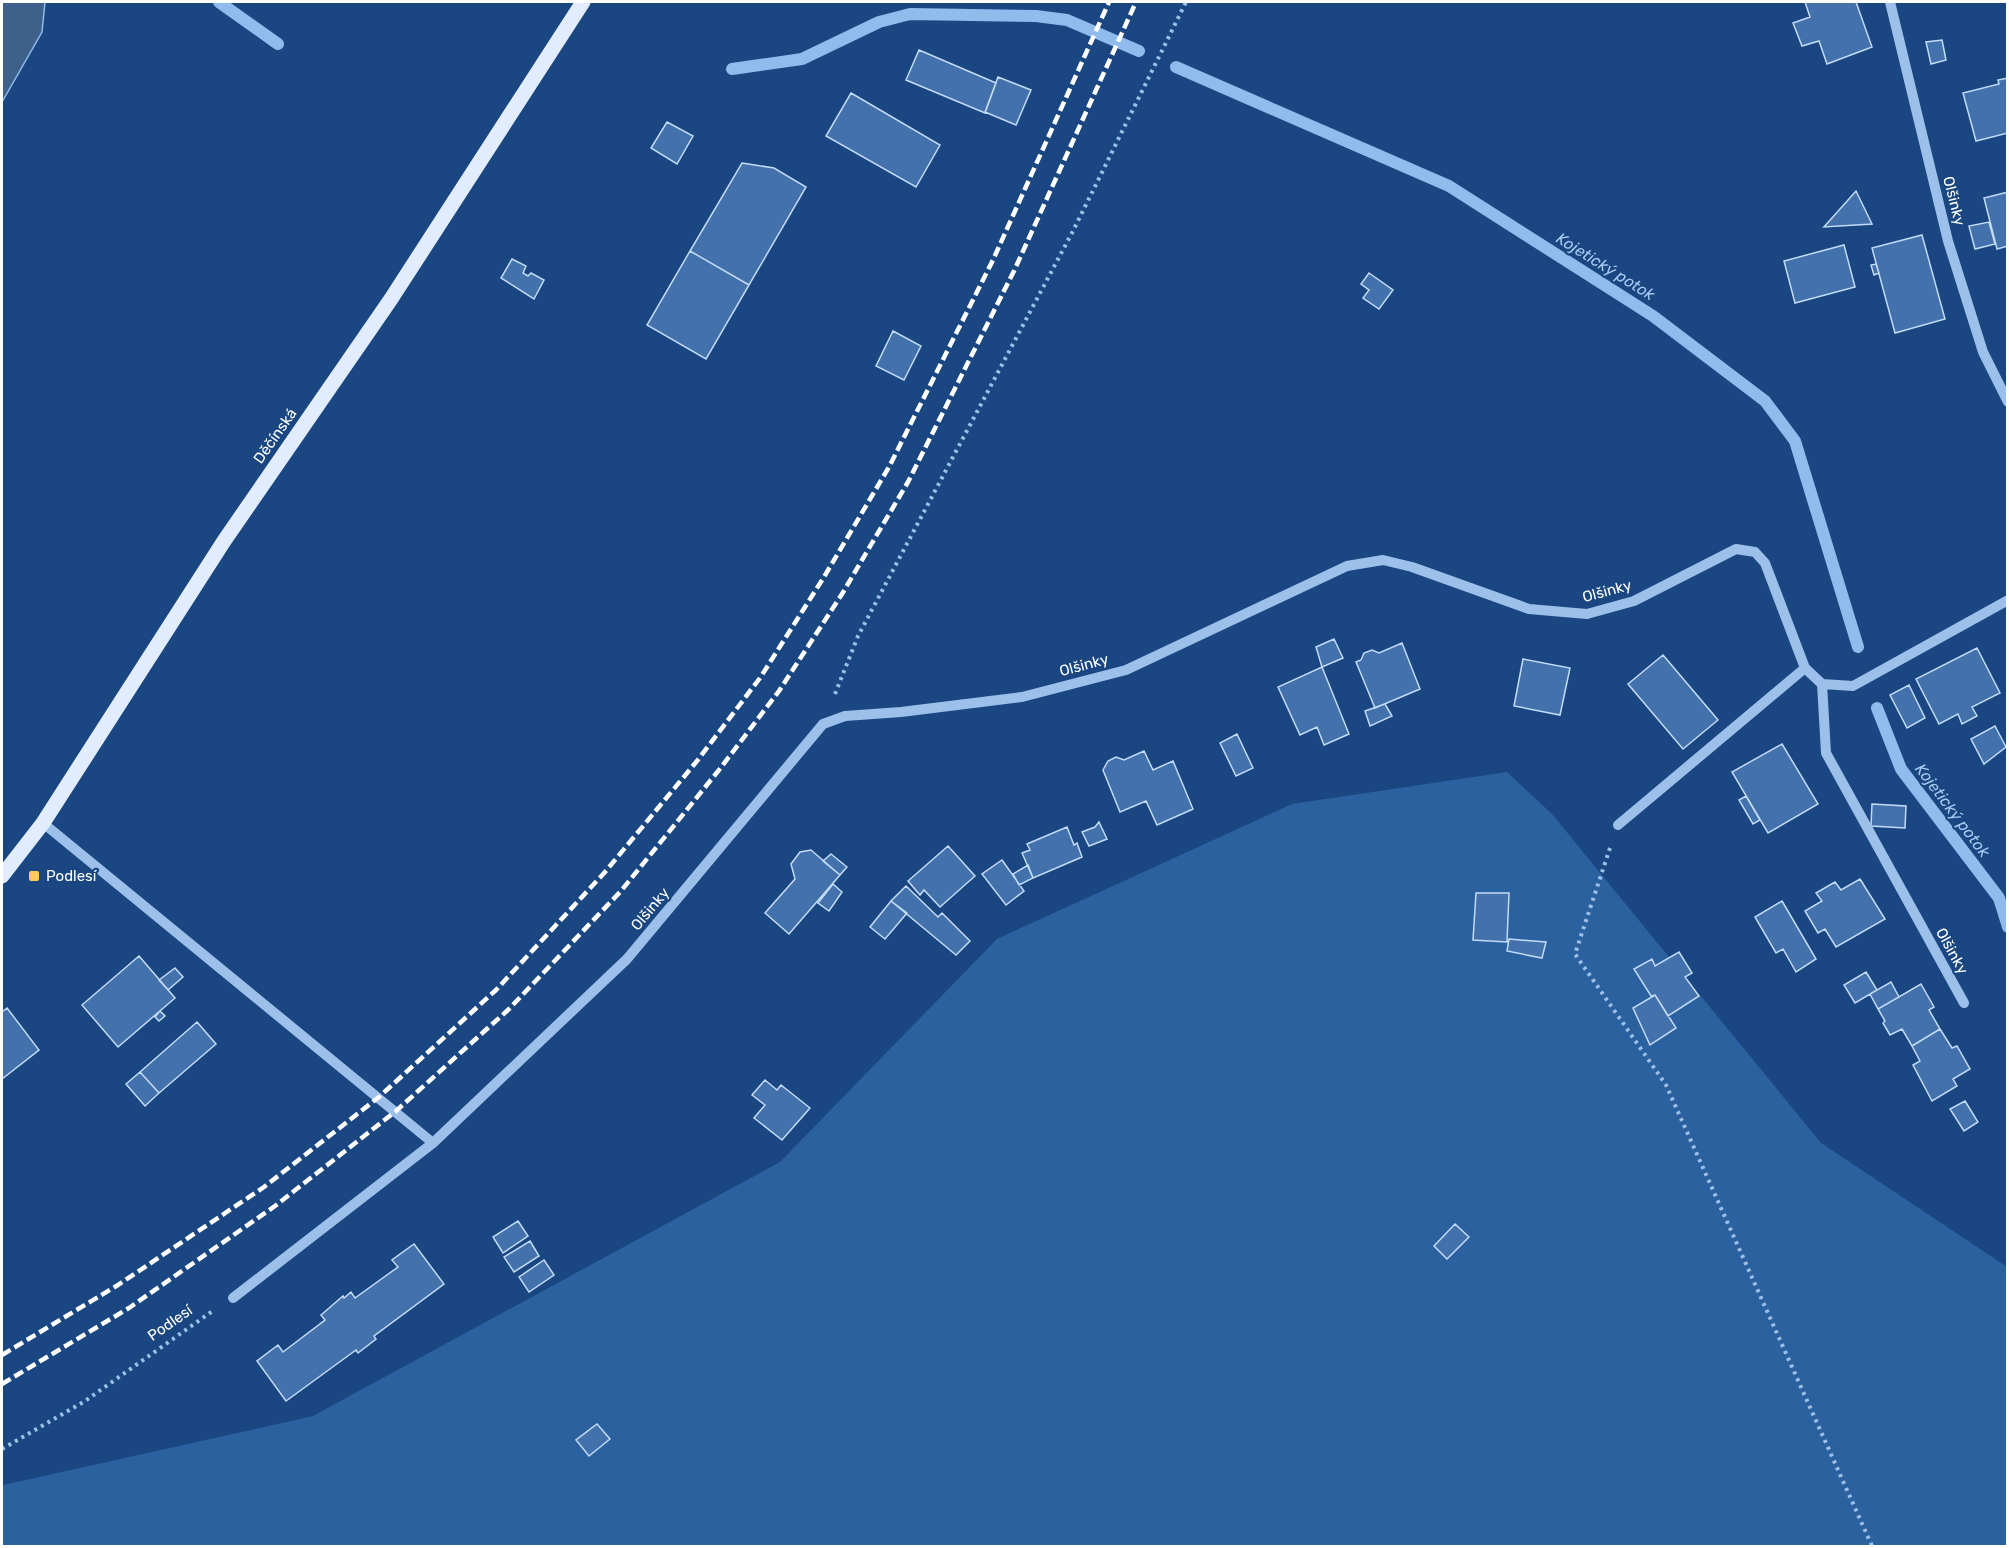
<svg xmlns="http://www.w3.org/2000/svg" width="2009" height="1548" font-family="Rubik,sans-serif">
	<rect width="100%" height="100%" fill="#1a4781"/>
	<!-- green -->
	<path fill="#2c61a0" d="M1507,772L1552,814L1821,1143L2007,1267V1546H2V1486L3,1485L313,1416L780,1162L997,939L1292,804Z"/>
	<!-- water -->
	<path fill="#3e608b" stroke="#90bbed" stroke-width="1.5" d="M2,2H45L42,32L2,102Z"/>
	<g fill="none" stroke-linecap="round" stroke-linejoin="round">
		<!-- stream -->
		<path stroke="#90bbed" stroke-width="12" d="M219,2L278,44
			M1176,67L1449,186L1653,316L1765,401L1795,441L1858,647
			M732,69L802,59L879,22L910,14L1036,16L1067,20L1139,51
			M1877,708L1901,769L1999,898L2008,927"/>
	</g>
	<!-- building -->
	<path fill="#4271ab" stroke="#c2dbf8" stroke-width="1.5" d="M1805,2H1856L1872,47L1827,64L1819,41L1802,46L1793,23L1810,17Z
		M1942,40L1946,60L1931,64L1926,42Z
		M919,50L996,83L985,113L906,80Z
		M998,77L1031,90L1016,125L985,112Z
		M2008,78V133L1976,141L1963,93L1999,84L1998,80Z
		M851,93L940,145L916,187L826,136Z
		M667,122L693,136L677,164L651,148Z
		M742,163L774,168L806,187L749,285L690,251Z
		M1856,191L1872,224L1824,227Z
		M2008,192V246L1997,249L1984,198Z
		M1989,222L1995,244L1975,249L1969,226Z
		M1922,235L1945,319L1895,333L1872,248Z
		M1844,245L1855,287L1795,303L1784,261Z
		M690,251L749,285L706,359L647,325Z
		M512,259L526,266L523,273L528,276L531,273L544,280L534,299L501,278Z
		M1876,264L1879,273L1874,275L1871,265Z
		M1369,273L1393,290L1379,309L1363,298L1369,290L1361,284Z
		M893,331L921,346L904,380L876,366Z
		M1334,639L1343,658L1322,667L1316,647Z
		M1402,643L1420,689L1375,708L1356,662L1361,660L1364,653L1372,650L1379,653Z
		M1977,648L2000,693L1972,707L1977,716L1962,724L1958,714L1939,724L1916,679Z
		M1663,655L1718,720L1683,749L1628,684Z
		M1523,659L1570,668L1560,715L1514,706Z
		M1322,667L1349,734L1324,745L1317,727L1300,735L1278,687Z
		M1909,685L1925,718L1907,728L1890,695Z
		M1385,704L1392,716L1370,726L1365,711Z
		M1995,726L2006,747L1984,764L1971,739Z
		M1237,734L1253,768L1236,776L1220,743Z
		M1782,744L1818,804L1768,833L1732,772Z
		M1144,751L1153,770L1173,761L1193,809L1157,825L1146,801L1120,812L1103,770L1108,761L1116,757L1124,760Z
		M1746,796L1760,820L1753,824L1739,800Z
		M1872,804L1906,806L1905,828L1871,826Z
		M1099,822L1107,839L1089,846L1082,832L1095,827Z
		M1067,827L1074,845L1077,843L1082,857L1033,878L1022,853L1030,850L1027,844Z
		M948,846L975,876L940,907L924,890L920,895L908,881Z
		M811,850L840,875L789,934L765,913L795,879L791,864L800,852Z
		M831,854L847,867L840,875L823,861Z
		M1002,860L1024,891L1006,905L982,874Z
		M1028,865L1033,878L1019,885L1013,874Z
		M1860,879L1885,919L1836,947L1825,929L1818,933L1805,911L1822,901L1816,893L1835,882L1841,890Z
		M833,884L842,892L829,911L818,903Z
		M906,886L938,917L942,913L970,941L956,955L891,901Z
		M1476,893H1509L1507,942L1473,940Z
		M891,901L907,913L885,939L870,927Z
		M1782,901L1816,959L1796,972L1783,949L1776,953L1755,917Z
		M1509,939L1546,942L1542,958L1507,951Z
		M1679,952L1692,973L1685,977L1699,996L1668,1016L1655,995L1651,996L1634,969L1652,959L1655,966Z
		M139,956L175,998L118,1047L82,1005Z
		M175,968L183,977L168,990L159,980Z
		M1866,972L1877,990L1855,1003L1844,985Z
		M1891,982L1899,997L1878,1009L1870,994Z
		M1921,984L1934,1007L1929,1010L1940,1029L1912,1046L1902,1029L1890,1035L1883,1023L1885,1021L1878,1009Z
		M1655,995L1676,1028L1650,1045L1633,1008Z
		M7,1008L39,1050L2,1079V1012Z
		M160,1011L165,1016L159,1021L155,1017Z
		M197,1022L216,1044L159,1093L140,1072Z
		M1940,1029L1952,1048L1957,1046L1970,1069L1953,1079L1957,1086L1932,1101L1913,1065L1920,1061L1912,1046Z
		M140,1072L159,1093L145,1106L126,1084Z
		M765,1080L777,1090L781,1085L810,1108L782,1140L754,1118L765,1105L752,1095Z
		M1965,1101L1978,1122L1964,1131L1950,1109Z
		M518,1221L528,1236L503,1253L493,1237Z
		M1455,1224L1469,1237L1447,1259L1434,1246Z
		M530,1241L539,1256L514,1272L504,1257Z
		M414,1244L444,1284L374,1336L376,1339L358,1353L356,1350L286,1401L257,1361L278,1345L283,1352L325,1320L321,1315L343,1296L344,1298L351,1292L355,1298L398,1267L392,1260Z
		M544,1260L554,1275L529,1292L519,1277Z
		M597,1424L610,1439L589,1456L576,1440Z"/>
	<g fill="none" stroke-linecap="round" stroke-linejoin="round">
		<!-- path -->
		<path stroke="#9dc0eb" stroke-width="4" stroke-dasharray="3 4.5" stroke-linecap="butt" d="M835,694L858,636L1074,229L1186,2
			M1610,848L1575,954L1666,1085L1872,1546
			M2,1449L85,1401L214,1310"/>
		<!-- minor -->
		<path stroke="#9dc0eb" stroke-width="10" d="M1890,2L1948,241L1983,352L2008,402
			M1822,684L1826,753L1964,1003
			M43,823L433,1143
			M1618,825L1805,668
			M233,1298L433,1143L627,959L823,724L845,716L901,712L1022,697L1126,670L1347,566L1383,560L1412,567L1529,609L1587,614L1634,601L1736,549L1755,552L1765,563L1805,668L1822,684L1853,686L2008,600"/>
		<!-- major -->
		<path stroke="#e1edff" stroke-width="15" d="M2,876L43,823L224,541L391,299L583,2"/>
		<!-- rail -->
		<path stroke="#fff" stroke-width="4.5" stroke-dasharray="10 4.5" stroke-linecap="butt" d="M2,1355L118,1285L264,1187L379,1097L496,990L605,872L697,761L760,678L824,577L889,467L993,260L1109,2
			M2,1384L129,1308L275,1206L396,1111L509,1009L621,891L719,770L779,691L842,594L908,482L1014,271L1136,2"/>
	</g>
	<!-- markers -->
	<rect fill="#fdcd58" stroke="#1a4781" stroke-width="2" x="28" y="870" width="12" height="12" rx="3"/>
	<g text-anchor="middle" stroke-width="4.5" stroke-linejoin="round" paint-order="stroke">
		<!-- street labels -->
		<g font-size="15" fill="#fff" stroke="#1a4781">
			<text transform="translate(1954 201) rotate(76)" y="5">Olšinky</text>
			<text transform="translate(275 436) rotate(-55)" y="5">Děčínská</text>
			<text transform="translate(1607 591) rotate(-15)" y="5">Olšinky</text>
			<text transform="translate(1084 665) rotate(-15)" y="5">Olšinky</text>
			<text transform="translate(650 909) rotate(-50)" y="5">Olšinky</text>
			<text transform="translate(1952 951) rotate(61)" y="5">Olšinky</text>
			<text transform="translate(170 1323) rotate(-35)" y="5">Podlesí</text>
		</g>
		<!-- poi labels -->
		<g font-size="15" fill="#fff" stroke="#1a4781" text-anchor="start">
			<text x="46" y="881">Podlesí</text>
		</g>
		<!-- water labels -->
		<g font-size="16" font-style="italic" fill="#a8caf2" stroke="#1a4781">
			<text transform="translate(1606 266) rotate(32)" y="6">Kojetický potok</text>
			<text transform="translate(1953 810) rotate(53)" y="6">Kojetický potok</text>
		</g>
	</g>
	<!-- border -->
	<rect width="2009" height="1548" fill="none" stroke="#ffffff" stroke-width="6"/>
</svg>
